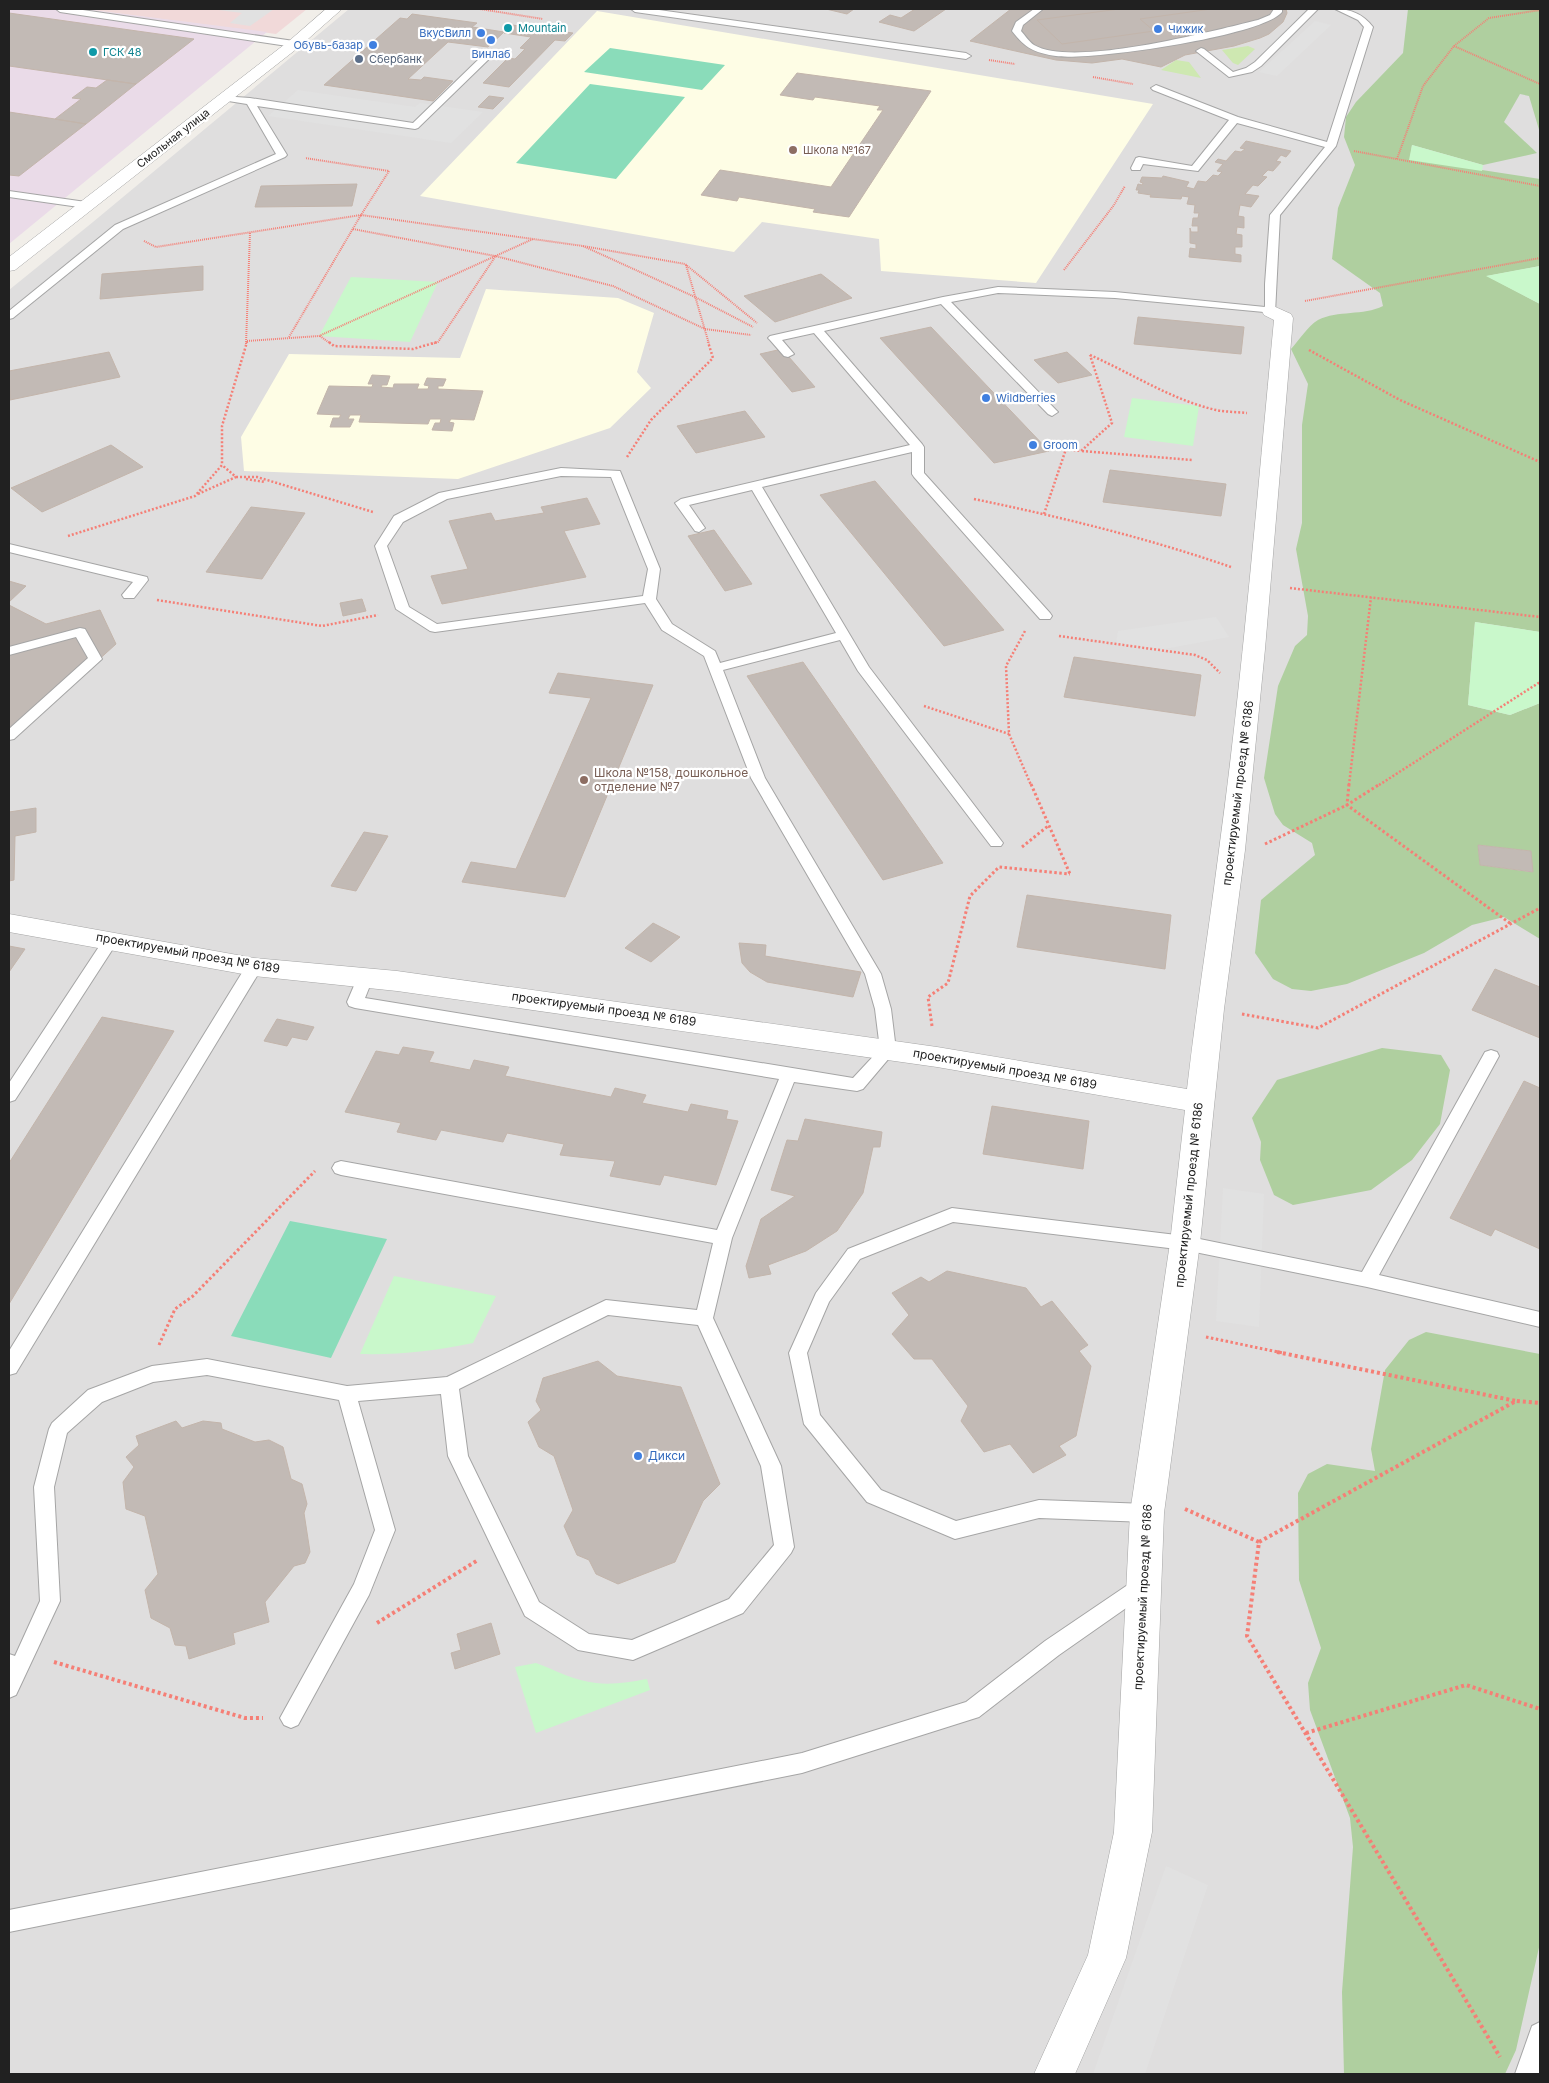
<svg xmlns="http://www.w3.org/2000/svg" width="1549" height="2083" font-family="Inter,sans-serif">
	<rect width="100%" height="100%" fill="#f1eee9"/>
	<!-- residential -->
	<path fill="#dfdede" d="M349,9H1540V2074H9V290L93,222Z"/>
	<!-- commercial -->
	<path fill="#f1d9d9" d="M85,9H307L276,34Z"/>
	<!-- industrial -->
	<path fill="#eadbe8" d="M9,9H85L267,32L9,244Z"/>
	<!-- education -->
	<path fill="#fefde5" d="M597,11L1153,104L1036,283L881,271L879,239L762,222L734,252L420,196Z
		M486,289L618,298L654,313L637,372L651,388L610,428L458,479L244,471L241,437L289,354L460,358Z"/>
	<!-- grass -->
	<path fill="#cee8b1" d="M1248,46L1255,49L1238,65L1233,63L1222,50Z
		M1176,60L1189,62L1201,78L1161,70Z"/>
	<!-- forest -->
	<path fill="#afcf9f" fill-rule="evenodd" d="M1408,9H1540V133L1529,96L1520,94L1504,122L1537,153L1483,165L1412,145L1410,159L1540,179V266L1487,276L1540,304V632L1475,622L1468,705L1510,715L1540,703V939L1504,917L1472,925L1424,953L1347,984L1311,991L1292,989L1273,979L1255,953L1261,900L1315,855L1312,843L1283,825L1275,814L1264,778L1278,686L1295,646L1307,635L1308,616L1296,549L1302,523V425L1308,384L1291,349C1299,340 1308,326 1318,320C1338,310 1363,316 1383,306L1380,293L1332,259L1338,208L1355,165L1344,137L1346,117L1356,102L1403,53ZM1478,845L1530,851L1532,872L1480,865Z
		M1382,1048L1441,1055L1450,1070L1440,1124L1412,1160L1371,1190L1293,1205L1274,1195L1260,1160L1261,1142L1252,1118L1277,1080Z
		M1426,1332L1540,1354V1943L1516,2050L1505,2074H1344L1342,1992L1353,1847L1350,1818L1310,1710L1308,1683L1321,1648L1299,1580L1298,1493L1308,1474L1327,1464L1375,1471L1371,1449L1385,1370L1409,1340Z"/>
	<!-- park -->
	<path fill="#c9f8cb" d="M1412,145L1483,165L1482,171L1409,160Z
		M1540,266V304L1486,276Z
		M351,277L438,282L410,342L319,336Z
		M1132,398L1199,406L1193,446L1124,437Z
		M1475,622L1540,632V703L1510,715L1468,705Z
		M394,1276L496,1296L473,1343C435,1351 399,1355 360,1354Z
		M536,1663C555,1670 575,1681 596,1683C612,1685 631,1682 647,1679L650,1690L536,1733L515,1667Z"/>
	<!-- pitch -->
	<path fill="#8adcba" d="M610,48L725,65L702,90L584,72Z
		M590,84L685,97L616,179L516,163Z
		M290,1221L387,1239L331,1358L231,1336Z"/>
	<!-- parking -->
	<path fill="#e1e1e1" d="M211,9H274L250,26L230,23L242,13Z
		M1315,21L1331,25L1277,76L1259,72Z
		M298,90L415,107L420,103L483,112L451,143L268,116Z
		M1216,617L1229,637L1159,650L1116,644L1118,631Z
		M1223,1188L1264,1194L1259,1327L1216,1321Z
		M1166,1866L1208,1885L1145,2074H1093Z"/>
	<!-- building -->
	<path fill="#c2bab5" stroke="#c3b5ab" d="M826,9H854L847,14Z
		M915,9H946L914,31L879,22L890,15L901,18Z
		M1011,9H1286L1287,13L1283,22L1269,34L1260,38L1234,46L1185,55L1161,67L1122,59L1092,63L1056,60L970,41Z
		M1119,9H1211L1140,19L1154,31L1062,44L1037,20Z
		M9,13L194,39L136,84L9,66Z
		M412,14L477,23L472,27L504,32L488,47L448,42L408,79L421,80L424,77L453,81L433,101L324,85L400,18L407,19Z
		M512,25L573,33L565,41L555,40L509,87L483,83L508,58L515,59L525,49L520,48L531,37L504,33Z
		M797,73L931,91L849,217L813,212L815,209L739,197L737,201L701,195L720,170L831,187L883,110H877L880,106L815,97L813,100L780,95Z
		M107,80L136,84L86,124L55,119L81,99L72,98L87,87L96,88Z
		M489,96L504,98L493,109L478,107Z
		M9,112L55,119L86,124L19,176L9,175Z
		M1246,141L1291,151L1286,157L1281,155L1276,161L1281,162L1273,171L1268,170L1262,176L1267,177L1258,186L1253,185L1245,194L1259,196L1251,207L1240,205L1238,216L1244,217V228L1237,227L1236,234L1242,235V247H1235V254L1241,255V262L1189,257L1190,248L1196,249V244L1190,243V228L1191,232H1198V226H1192L1193,218H1198L1199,213H1194L1195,205L1187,204L1189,197L1182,196L1181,199L1150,197L1151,195L1138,193L1139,190H1136L1138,184L1142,185L1143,183L1140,182L1142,177L1162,178L1163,176L1189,182L1186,187L1194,189L1198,181L1206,182L1213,175L1218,176L1222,172L1217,171L1223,164L1215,162L1218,159L1226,161L1235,151L1241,152L1245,149L1240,148Z
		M357,184L352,206L255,207L261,186Z
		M203,266V290L100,299L102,274Z
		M821,274L852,298L775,322L744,296Z
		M1138,317L1244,327L1241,354L1134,344Z
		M931,327L1049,451L994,463L880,338Z
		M782,349L815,387L792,392L760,354Z
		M109,352L120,377L10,400L9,371Z
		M1067,352L1092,375L1058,383L1034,360Z
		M372,375L390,376L387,385H382L381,387L393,388L394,384H419L417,389H428L429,386L424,385L427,378L446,379L443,386H438V389L483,391L474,420L451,419L449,422L454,423L452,431L432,430L435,423H440L441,419H430L428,424L359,422L361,415H350L348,419H354L350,427H330L333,418H339L341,415L317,414L329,386L372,387L373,384H368Z
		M745,411L765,437L696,453L677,426Z
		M111,445L143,467L42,512L11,488Z
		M1110,470L1226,484L1221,516L1103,502Z
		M875,481L1004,630L944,646L820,495Z
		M587,498L600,524L564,531L586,577L442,604L431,576L468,569L449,521L491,513L495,521L544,513L541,507Z
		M251,507L305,513L262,579L206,572Z
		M714,530L752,584L725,591L688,536Z
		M9,581L26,586L9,602Z
		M362,599L366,611L343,616L340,603Z
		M9,605L46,624L100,610L116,644L9,741Z
		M1074,657L1201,675L1195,716L1064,697Z
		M803,662L943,863L883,880L747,676Z
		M558,673L653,685L565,897L462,882L471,862L516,869L591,698L549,693Z
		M36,808V832L15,836L14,880L9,881V812Z
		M364,832L388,836L356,891L331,886Z
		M1478,845L1531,851L1533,872L1480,865Z
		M1027,895L1171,915L1165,969L1017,947Z
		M653,923L680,937L651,962L625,948Z
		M739,943L766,945L765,956L861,972L853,997L767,982L750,972L742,963Z
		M9,946L25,949L9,972Z
		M1495,969L1540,987V1038L1472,1010Z
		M102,1017L174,1031L9,1304V1163Z
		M277,1019L314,1027L307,1040L292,1037L287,1046L264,1041Z
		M403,1047L434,1052L429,1062L470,1070L474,1060L509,1067L505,1076L611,1097L615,1088L646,1095L642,1103L688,1112L691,1104L728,1111L726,1119L738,1121L716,1185L664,1175L660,1185L610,1176L615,1161L560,1155L564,1144L507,1133L503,1142L441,1130L436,1140L397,1132L401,1123L345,1112L376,1051L399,1055Z
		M1524,1081L1540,1088V1249L1495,1229L1491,1236L1450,1218Z
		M992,1106L1089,1121L1083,1169L983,1154Z
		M805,1119L882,1132L880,1147H873L863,1193L837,1231L806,1251L768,1265L771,1274L749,1278L746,1266L761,1219L795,1196L771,1190L787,1140L798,1141Z
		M947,1271L1026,1288L1041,1307L1052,1301L1088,1345L1079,1351L1091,1366L1076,1436L1059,1446L1066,1455L1033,1473L1010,1444L984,1452L961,1421L968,1406L932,1359H914L892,1334L909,1315L892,1293L921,1277L929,1282Z
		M598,1361L617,1376L681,1387L720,1484L703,1501L675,1562L618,1584L596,1574L589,1560L577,1555L564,1526L573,1510L554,1456L539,1447L528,1422L541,1410L536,1401L543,1378Z
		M176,1421L182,1428L203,1421L221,1423L222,1429L255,1442L269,1440L283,1447L291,1479L302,1484L307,1504L304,1513L310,1552L305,1563L294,1566L265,1602L269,1622L233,1633L235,1644L189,1659L186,1646L175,1645L170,1628L151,1618L145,1590L158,1574L145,1516L126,1509L123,1482L134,1467L126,1457L139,1445L136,1436Z
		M491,1623L500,1654L455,1669L451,1653L461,1650L457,1634Z"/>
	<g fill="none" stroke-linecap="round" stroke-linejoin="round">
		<!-- service casing -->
		<g stroke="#a5a5a5" stroke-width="2">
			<path id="service" d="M56,9H76L294,41L299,44L294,47L60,12Z
				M631,9H652L966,53L971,56L966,59L635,12Z
				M1034,9H1043L1023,25L1021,31C1025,35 1029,42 1034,45C1074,68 1212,31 1258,20L1270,15L1274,9H1282V12C1263,36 1090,61 1056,56C1035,53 1025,48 1012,31L1016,22Z
				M1309,9H1318L1261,66L1252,72L1229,77L1196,51L1201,48L1204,49L1233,72L1246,68L1255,62Z
				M1335,9C1351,9 1363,14 1373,27L1336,146L1280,215L1275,313L1115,298L998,293L951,302L1056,410L1058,412L1052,416L1048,414L941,304L824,331L922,444L924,447V473L1050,613L1052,616L1050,619H1040L914,477L912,474V452L762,487L869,667L1003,843L1001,846H991L858,671L840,640L723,670L765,778L881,974L891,1009L896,1050L863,1089L857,1091L794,1082L732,1238L713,1318L781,1466L794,1547L791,1553L743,1613L633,1660L578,1650L525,1616L448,1456L441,1394L358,1401L395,1530L369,1595L298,1725L291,1728L284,1725L280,1718L354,1584L375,1530L339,1400L207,1375L153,1382L102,1402L67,1433L54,1487L60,1601L16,1695L9,1698V1654L15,1656L40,1601L34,1487L49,1429L52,1423L88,1390L152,1366L207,1359L347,1386L447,1377L606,1300L697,1310L713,1243L341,1175L335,1173L332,1168L335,1163L341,1161L717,1230L779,1079L355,1008L349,1006L347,1002L359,974L365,972L371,974L373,978L365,998L853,1078L880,1049L875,1009L865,974L751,778L704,656L662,630L645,603L435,632L430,631L396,609L375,546L394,516L439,493L561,468L620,471L660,569L656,599L672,624L715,651L720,663L836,633L752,490L689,505L705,528L699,532L695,531L675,503L681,499L910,445L814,333L782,340L794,354L788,357L784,356L770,340L768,338L770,336L943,297L998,287L1115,292L1265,307V284L1270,215L1325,147L1237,123L1198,171L1143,164L1140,170H1132L1131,168L1136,158L1139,157L1192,166L1229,120L1153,90L1151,88L1156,85L1238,117L1327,142L1364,27L1358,20ZM561,476L611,477L648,569L643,596L437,624L409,607L387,546L403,522L447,499ZM608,1315L698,1325L761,1466L774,1545L729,1599L632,1640L589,1634L539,1602L468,1456L459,1389Z
				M487,53L492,56L490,58L418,128L415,129L257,106L287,155L285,157L123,229L13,318L9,319V311L115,225L276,154L247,104L222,100V96L250,98L413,123L484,54Z
				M9,191L86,202L91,205L86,208L9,197Z
				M9,544L147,577L148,580L134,598H124L122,595L133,582L9,552Z
				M80,628L85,629L102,659L14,739L9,740V729L88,658L76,637L9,655V647Z
				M111,935L116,936L119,940L116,944L15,1100L9,1102V1083L106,936Z
				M254,961L260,963L262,967L260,971L16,1373L9,1375V1351L248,963Z
				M1491,1050L1497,1052L1499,1056L1379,1275L1540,1312V1327L1367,1287L1185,1250L953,1222L860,1259L829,1302L807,1353L820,1415L881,1490L956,1521L1039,1500L1147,1504L1154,1507L1157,1513L1154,1519L1147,1522L1039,1518L955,1539L867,1502L804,1424L789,1353L816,1293L848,1249L952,1208L1185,1236L1362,1272L1485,1052Z
				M1142,1577L1149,1580L1152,1586L1149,1592L1059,1655L979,1717L802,1773L9,1932V1910L802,1753L966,1702L1045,1641L1135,1580Z
				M1540,2022L1539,2074H1515L1532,2026Z"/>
		</g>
		<!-- minor casing -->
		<g stroke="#a5a5a5" stroke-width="1">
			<path id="minor" d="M1271,305L1291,314L1293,318L1265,649L1245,850L1224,1009L1200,1243L1164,1513L1152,1832L1126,1958L1075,2074H1034L1088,1955L1114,1832L1130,1513L1170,1243L1185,1110L937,1067L397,991L254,976L9,932V914L254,958L397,971L937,1047L1187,1089C1196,1009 1209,930 1219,850C1243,674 1257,497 1274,320L1264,315L1262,311L1264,307Z"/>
		</g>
		<!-- tertiary casing -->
		<g stroke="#a5a5a5" stroke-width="1">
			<path id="tertiary" d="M326,9H342L299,47L15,270L9,271V257L289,41Z"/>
		</g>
		<!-- path-far3 -->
		<path stroke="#f57f76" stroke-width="2" stroke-dasharray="1 1" stroke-linecap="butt" d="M480,9L543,19
			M1454,46L1540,84
			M989,60L1015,64
			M1093,77L1133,84
			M1354,151L1540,186
			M1397,159L1423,86L1454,46L1489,18L1540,10
			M353,229L495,256L613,286L705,329L751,335
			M144,241L156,247L361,215L389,171L305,158
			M583,246L695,297L753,327
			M686,265L709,344
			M1064,270L1114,205L1125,186
			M1305,301L1540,258
			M320,336L331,344
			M289,337L361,215L583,246L685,264L757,323
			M247,341L319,336L533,239
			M246,344L250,233
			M432,344L438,342L495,257"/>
		<!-- path-far2 -->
		<path stroke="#f57f76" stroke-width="2.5" stroke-dasharray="2 2" stroke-linecap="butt" d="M329,342L334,346L413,349L437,342
			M1309,350L1400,400L1540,462
			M1090,355C1131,373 1172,400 1216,410C1226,412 1237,412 1247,413
			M1082,451L1192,460
			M627,457L651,420L713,358L708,342
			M236,477H257L373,512
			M246,479L265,482
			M198,494L236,477L222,465
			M974,499C1061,517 1147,538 1231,567
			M1044,514L1066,449L1081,451L1112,423L1090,355
			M68,536L195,496L222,465V426L247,342
			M1290,588L1540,617
			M157,600L322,626L378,615
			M1025,631L1006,666L1009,734L1031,785
			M1059,636L1195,655L1207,660L1220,673
			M924,706L1009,734
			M1349,785L1371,597
			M1379,785L1540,682"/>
		<!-- path-far1 -->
		<path stroke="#f57f76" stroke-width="3" stroke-dasharray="2.5 2.5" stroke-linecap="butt" d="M1031,784L1070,874
			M1349,784L1347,805L1511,924
			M1265,844L1347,805L1380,784
			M1022,847L1048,826
			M1242,1014L1318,1028L1540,908
			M932,1026L928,997L948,983L970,896L999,867L1070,874
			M1206,1337L1283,1353
			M159,1345L175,1309L193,1296L315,1171"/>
		<!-- path -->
		<path stroke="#f57f76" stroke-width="4" stroke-dasharray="3 3" stroke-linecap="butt" d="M1277,1352L1516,1401
			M1185,1509L1259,1542L1247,1636L1500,2057
			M1259,1542L1516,1401L1540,1403
			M377,1623L478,1560
			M54,1662L245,1718H263
			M1306,1733L1466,1685L1540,1709"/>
		<!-- service -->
		<use href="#service" fill="#fff" fill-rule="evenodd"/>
		<!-- minor -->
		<use href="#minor" fill="#fff" fill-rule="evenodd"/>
		<!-- tertiary -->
		<use href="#tertiary" fill="#fff" fill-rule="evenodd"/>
	</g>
	<!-- markers -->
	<g fill="#0f9aa8" stroke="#fff" stroke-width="2">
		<circle cx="508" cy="28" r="5"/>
		<circle cx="93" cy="52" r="5"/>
	</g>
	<g fill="#3f7fe0" stroke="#fff" stroke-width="2">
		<circle cx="1158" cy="29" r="5"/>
		<circle cx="481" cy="33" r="5"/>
		<circle cx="491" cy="40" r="5"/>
		<circle cx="373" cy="45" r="5"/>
		<circle cx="986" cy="398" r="5"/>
		<circle cx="1033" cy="445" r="5"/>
		<circle cx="638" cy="1456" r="5"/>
	</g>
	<circle fill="#5c6f8a" stroke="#fff" stroke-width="2" cx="359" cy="59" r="5"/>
	<g fill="#8d6e63" stroke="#fff" stroke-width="2">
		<circle cx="793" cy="150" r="5"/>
		<circle cx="584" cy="780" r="5"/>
	</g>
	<g text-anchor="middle" stroke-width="4.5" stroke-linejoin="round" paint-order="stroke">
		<!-- far-culture labels -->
		<g font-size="11" fill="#0d838f" stroke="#fff" text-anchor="start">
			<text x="518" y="32">Mountain</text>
			<text x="103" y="56">ГСК 48</text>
		</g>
		<!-- far-shop labels -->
		<g font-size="11" fill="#366cbe" stroke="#fff" text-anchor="start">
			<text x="1168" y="33">Чижик</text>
			<text x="471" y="37" text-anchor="end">ВкусВилл</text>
			<text x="363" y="49" text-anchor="end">Обувь-базар</text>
			<text x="491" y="58" text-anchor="middle">Винлаб</text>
			<text x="996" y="402">Wildberries</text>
			<text x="1043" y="449">Groom</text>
		</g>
		<!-- far-service labels -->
		<g font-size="11" fill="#4e5e75" stroke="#fff" text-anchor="start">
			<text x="369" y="63">Сбербанк</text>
		</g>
		<!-- far-street labels -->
		<g font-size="11" fill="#212121" stroke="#fff">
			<text transform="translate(173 138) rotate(-38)" y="4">Смольная улица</text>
		</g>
		<!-- far-education labels -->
		<g font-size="11" fill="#785e54" stroke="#fff" text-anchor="start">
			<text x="803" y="154">Школа №167</text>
		</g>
		<!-- education labels -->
		<g font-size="12" fill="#785e54" stroke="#fff" text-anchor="start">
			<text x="594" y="777">Школа №158, дошкольное<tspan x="594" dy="14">отделение №7</tspan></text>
		</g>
		<!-- street labels -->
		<g font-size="12" fill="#212121" stroke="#fff">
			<text transform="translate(1238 793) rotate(-83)" y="4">проектируемый проезд № 6186</text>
			<text transform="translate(188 953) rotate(10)" y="4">проектируемый проезд № 6189</text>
			<text transform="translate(604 1009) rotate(8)" y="4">проектируемый проезд № 6189</text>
			<text transform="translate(1005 1069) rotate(10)" y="4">проектируемый проезд № 6189</text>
			<text transform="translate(1189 1195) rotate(-84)" y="4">проектируемый проезд № 6186</text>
			<text transform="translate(1143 1597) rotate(-87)" y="4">проектируемый проезд № 6186</text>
		</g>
		<!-- shop labels -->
		<g font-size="12" fill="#366cbe" stroke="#fff" text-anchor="start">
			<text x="648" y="1460">Дикси</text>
		</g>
	</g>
	<!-- border -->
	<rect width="1549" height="2083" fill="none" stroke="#212121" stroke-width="20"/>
</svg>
